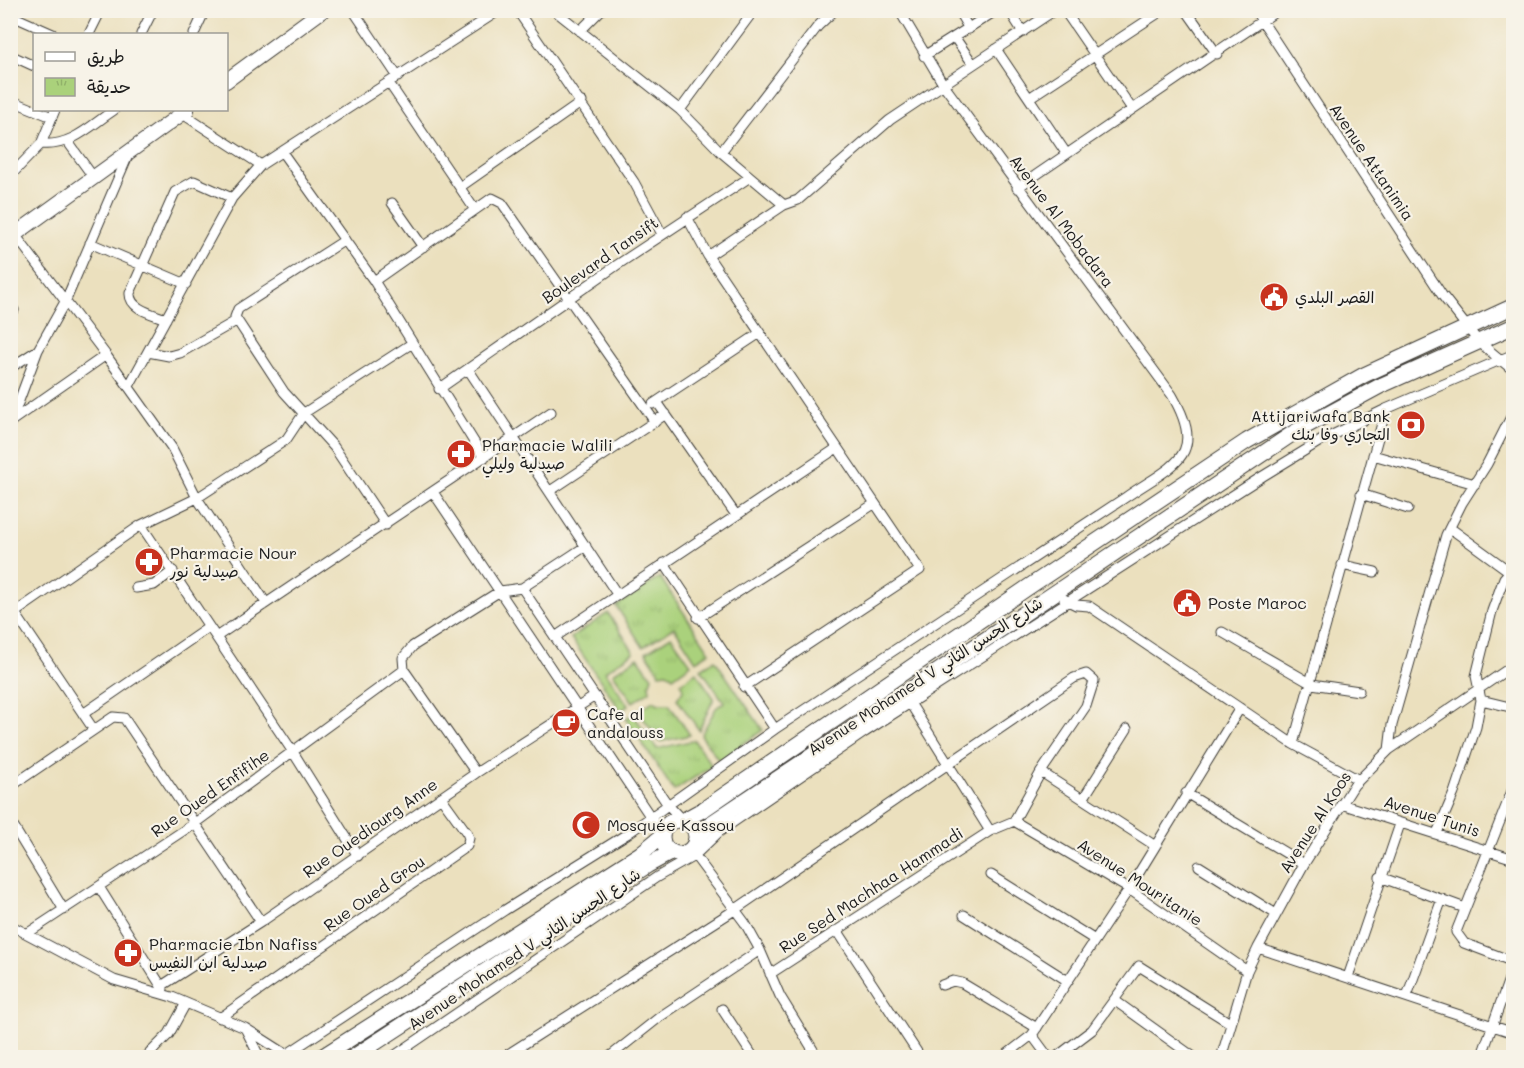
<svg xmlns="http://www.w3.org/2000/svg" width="1524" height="1068" font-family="Mali,'Playpen Sans Arabic',sans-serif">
	<defs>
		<pattern id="park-tufts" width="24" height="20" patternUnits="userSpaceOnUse" patternTransform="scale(1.5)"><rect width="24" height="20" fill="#aad17b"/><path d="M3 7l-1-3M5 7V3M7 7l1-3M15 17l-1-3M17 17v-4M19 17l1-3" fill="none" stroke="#92b36a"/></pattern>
	</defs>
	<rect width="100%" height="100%" fill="#f7f3e8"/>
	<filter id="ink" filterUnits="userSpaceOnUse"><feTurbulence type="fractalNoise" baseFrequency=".0167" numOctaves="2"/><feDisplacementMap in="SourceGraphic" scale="12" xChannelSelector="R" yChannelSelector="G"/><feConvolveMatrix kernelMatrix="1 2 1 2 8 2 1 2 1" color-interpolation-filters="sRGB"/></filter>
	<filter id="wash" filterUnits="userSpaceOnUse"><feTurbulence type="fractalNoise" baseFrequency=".008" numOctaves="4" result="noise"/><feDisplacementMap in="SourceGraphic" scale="24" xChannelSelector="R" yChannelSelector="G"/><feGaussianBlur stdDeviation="1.35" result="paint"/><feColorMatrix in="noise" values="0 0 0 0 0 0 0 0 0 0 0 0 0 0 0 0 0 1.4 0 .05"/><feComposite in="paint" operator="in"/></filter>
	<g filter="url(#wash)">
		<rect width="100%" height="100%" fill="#ebe0be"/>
		<!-- park -->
		<path fill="url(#park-tufts)" stroke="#63764c" stroke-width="1.5" d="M660,577L710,652L696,661L674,627L643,647L616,606Z
			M608,613L634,652L605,671L628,705L621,711L571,638Z
			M671,636L691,664L673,677L667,672L660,673L646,652Z
			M638,657L652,677L649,685L650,691L633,702L613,673Z
			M715,660L763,730L719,761L701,735L716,708L724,702L701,669Z
			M696,672L714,698L699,730L677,699L683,690L681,683Z
			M653,701L659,704H669L690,735L660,742L638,711Z
			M633,714L657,749L694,740L712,766L674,791L626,719Z"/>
	</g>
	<g filter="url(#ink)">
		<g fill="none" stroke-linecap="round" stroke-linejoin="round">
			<!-- street casing -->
			<g stroke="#3b3934" stroke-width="11">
				<path id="street" d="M353,10L398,77
					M517,10L634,182L662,234
					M554,10L680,110L721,152L784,205
					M958,10L969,29
					M1009,10L1023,32
					M1064,10L1132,109
					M1186,10L1217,54
					M1255,10L1442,295L1478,341L1514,371
					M10,15L53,34
					M580,31L601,10
					M89,34L101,10
					M141,34L153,10
					M194,34L205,10
					M955,38L973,64
					M996,49L1066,153
					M10,55L34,66
					M924,56L997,10
					M1029,98L1163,10
					M10,100L52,117
					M680,110L754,10
					M178,111L261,165
					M68,142L94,178
					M41,144C71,147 90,126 114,110
					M282,152L374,281L484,458
					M721,152L818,26L835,10
					M10,176L41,144L55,110
					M460,187L582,102
					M1017,188L1278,10
					M392,203L423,247
					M475,210L492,198L502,203L655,422
					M687,217L708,256L920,570L744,687
					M10,228L106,355L172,448L197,498L266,603
					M345,240L238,309L235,317L284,392L334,447L386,525
					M90,243L186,284
					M708,256L784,205L798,200L890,120L1055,10
					M374,281L475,210L389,83
					M10,312L14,310
					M166,319C153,314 129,309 130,293L175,192L194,181L232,198
					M148,352L169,356L180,353L236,321
					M10,368L38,350
					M468,369L617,594
					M129,386L232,198L261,165L500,10
					M439,389L617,265L750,177
					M657,402L736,515
					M653,404L760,333
					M10,422L106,355
					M11,422L38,350L66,300L129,153
					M1373,455L1475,484
					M550,491L666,414
					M433,492L662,834
					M1361,494L1408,509
					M141,525L293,752L358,856
					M1450,528L1509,571
					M664,563L775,729
					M1342,565L1375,572
					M136,588L154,585L173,571
					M522,588L668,805L682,820
					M1064,599L1076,605L1089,606L1293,744L1359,780
					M15,613L94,730
					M10,616L141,525L197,498L286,440L304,413L411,344
					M698,618L874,504
					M1222,632L1312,684L1359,691
					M216,637L551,412
					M555,637L837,448
					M1481,700L1514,708
					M910,703L990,831
					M83,714L209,627
					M1293,744L1386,409
					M1389,750L1392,725L1446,535L1462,503L1487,464L1514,411
					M1041,772L1154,845
					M476,773L404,670L403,658L413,646L500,591L522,588L586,546
					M1514,786L1456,932L1464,943L1514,962
					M10,787L113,717L124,718L261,922
					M1186,793L1304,864
					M1083,799L1127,729
					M1341,804L1514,859
					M10,821L64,910
					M1014,821L1129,889L1247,971
					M1437,833L1454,793L1476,727L1481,700L1476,676L1492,611L1504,578L1514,567
					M690,849L745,923L760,950L780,996L818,1058
					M1199,866L1276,914
					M991,875L1095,940
					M1380,877L1465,908
					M99,887L163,989
					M964,915L1068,981
					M10,925L114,980L172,997L245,1028L289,1056
					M837,930L921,1058
					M28,933L195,823L404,670
					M1258,948L1514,1033
					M1348,977L1400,824
					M163,985L261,922L476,773L595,696
					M942,985L953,981L962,983L1037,1028
					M1407,996L1442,899
					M722,1009L754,1058
					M220,1018L467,846L469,838L467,833L441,797
					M246,1030L260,1058
					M1032,1035L1049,1058
					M145,1058L169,1034L186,1003
					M281,1058L505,910L627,834L775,729L1126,497C1174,464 1208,457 1172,395L943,84L899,10
					M391,1058L657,877L694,856L719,832L865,732L1263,476L1322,440L1386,409L1514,354
					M502,1058L736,909L1074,678L1086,674L1094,681L1086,706L1041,772L1014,821L990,831L770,974
					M608,1058L661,1016L760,950
					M1002,1058L1032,1035L1129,889L1240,708
					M1055,1058L1092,1030L1114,1000
					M1195,1058L1114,1000L1139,966L1230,1023
					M1221,1058L1247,971L1258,948L1304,864L1354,785L1389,750L1514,665
					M1481,1058L1514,965"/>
			</g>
			<!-- secondary casing -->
			<g stroke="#3b3934" stroke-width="16">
				<path id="secondary" d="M226,81L323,10
					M10,238L187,110"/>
			</g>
			<!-- primary casing -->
			<g stroke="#3b3934" stroke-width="17">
				<path id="primary" d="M684,820L704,809L1027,588L1247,441L1364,375L1514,306
					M662 837a17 17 0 1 1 34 0a17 17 0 1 1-34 0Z
					M696,838L713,822L1295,432L1380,386L1514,326
					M320,1058L640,854L662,836
					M352,1058L648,865L672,852"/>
			</g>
			<!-- street -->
			<use href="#street" stroke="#fff" stroke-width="9"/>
			<!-- secondary -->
			<use href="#secondary" stroke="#fff" stroke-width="14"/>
			<!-- primary -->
			<use href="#primary" stroke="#fff" stroke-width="15"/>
		</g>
	</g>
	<!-- icons -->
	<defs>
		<g id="civic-disc" transform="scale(1.5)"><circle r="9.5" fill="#c8321e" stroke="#f7f3e8"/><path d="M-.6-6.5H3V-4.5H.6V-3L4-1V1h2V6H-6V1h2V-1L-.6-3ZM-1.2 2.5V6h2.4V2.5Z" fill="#fff"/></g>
		<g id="bank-disc" transform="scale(1.5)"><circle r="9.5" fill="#c8321e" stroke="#f7f3e8"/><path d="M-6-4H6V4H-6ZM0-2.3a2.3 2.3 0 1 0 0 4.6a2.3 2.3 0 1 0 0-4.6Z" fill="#fff"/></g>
		<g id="pharmacy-disc" transform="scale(1.5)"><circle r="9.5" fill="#c8321e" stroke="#f7f3e8"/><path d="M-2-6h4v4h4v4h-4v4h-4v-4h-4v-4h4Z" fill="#fff"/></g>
		<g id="cafe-disc" transform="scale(1.5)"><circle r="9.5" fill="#c8321e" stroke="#f7f3e8"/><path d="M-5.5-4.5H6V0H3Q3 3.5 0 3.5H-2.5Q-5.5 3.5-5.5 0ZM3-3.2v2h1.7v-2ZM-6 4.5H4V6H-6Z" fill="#fff"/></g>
		<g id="mosque-disc" transform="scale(1.5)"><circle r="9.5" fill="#c8321e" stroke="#f7f3e8"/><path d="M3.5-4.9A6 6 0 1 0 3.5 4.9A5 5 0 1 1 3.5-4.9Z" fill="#fff"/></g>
	</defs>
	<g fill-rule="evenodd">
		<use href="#civic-disc" x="1274" y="297"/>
		<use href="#bank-disc" x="1411" y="425"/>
		<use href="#pharmacy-disc" x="461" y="454"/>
		<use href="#pharmacy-disc" x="149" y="562"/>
		<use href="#civic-disc" x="1187" y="603"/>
		<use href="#cafe-disc" x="566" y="723"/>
		<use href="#mosque-disc" x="586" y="825"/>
		<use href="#pharmacy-disc" x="128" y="953"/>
	</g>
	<g text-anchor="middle" stroke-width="4.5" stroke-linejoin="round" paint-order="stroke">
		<!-- street labels -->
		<g font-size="16" fill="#1c1c1c" stroke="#f7f3e8">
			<text transform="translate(1372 162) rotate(56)" y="6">Avenue Attanimia</text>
			<text transform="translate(1062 221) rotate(53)" y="6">Avenue Al Mobadara</text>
			<text transform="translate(600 260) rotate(-35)" y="6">Boulevard Tansift</text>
			<text transform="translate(925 676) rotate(-33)" y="6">Avenue Mohamed V شارع الحسن الثاني</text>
			<text transform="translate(210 793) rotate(-35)" y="6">Rue Oued Enfifihe</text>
			<text transform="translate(1432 816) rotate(18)" y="6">Avenue Tunis</text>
			<text transform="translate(1315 822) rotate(-57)" y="6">Avenue Al Koos</text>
			<text transform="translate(370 828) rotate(-35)" y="6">Rue Ouediourg Anne</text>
			<text transform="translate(1140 882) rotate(33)" y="6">Avenue Mouritanie</text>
			<text transform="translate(871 890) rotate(-33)" y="6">Rue Sed Machhaa Hammadi</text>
			<text transform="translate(374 893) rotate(-35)" y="6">Rue Oued Grou</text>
			<text transform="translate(524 949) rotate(-34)" y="6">Avenue Mohamed V شارع الحسن الثاني</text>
		</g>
		<!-- poi labels -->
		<g font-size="16" fill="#1c1c1c" stroke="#f7f3e8" text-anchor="start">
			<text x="1295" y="303">القصر البلدي</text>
			<text x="1390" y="422" text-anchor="end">Attijariwafa Bank<tspan x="1390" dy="18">التجاري وفا بنك</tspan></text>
			<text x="482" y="451">Pharmacie Walili<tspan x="482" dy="18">صيدلية وليلي</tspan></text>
			<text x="170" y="559">Pharmacie Nour<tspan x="170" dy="18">صيدلية نور</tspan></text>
			<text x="1208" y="609">Poste Maroc</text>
			<text x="587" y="720">Cafe al<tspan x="587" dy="18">andalouss</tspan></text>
			<text x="607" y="831">Mosquée Kassou</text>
			<text x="149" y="950">Pharmacie Ibn Nafiss<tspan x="149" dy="18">صيدلية ابن النفيس</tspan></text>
		</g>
	</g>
	<!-- margin -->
	<rect width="1524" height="1068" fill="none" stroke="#f7f3e8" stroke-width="36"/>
	<!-- legend -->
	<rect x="33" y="33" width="195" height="78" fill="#f7f3e8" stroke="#9f9d96" stroke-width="1.5"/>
	<rect x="45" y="52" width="30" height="9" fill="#ffffff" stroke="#9f9d96" stroke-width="1.5"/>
	<text x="87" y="63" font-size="18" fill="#1c1c1c">طريق</text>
	<rect x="45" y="78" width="30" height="18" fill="url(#park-tufts)" stroke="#9f9d96" stroke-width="1.5"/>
	<text x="87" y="93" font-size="18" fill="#1c1c1c">حديقة</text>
</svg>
